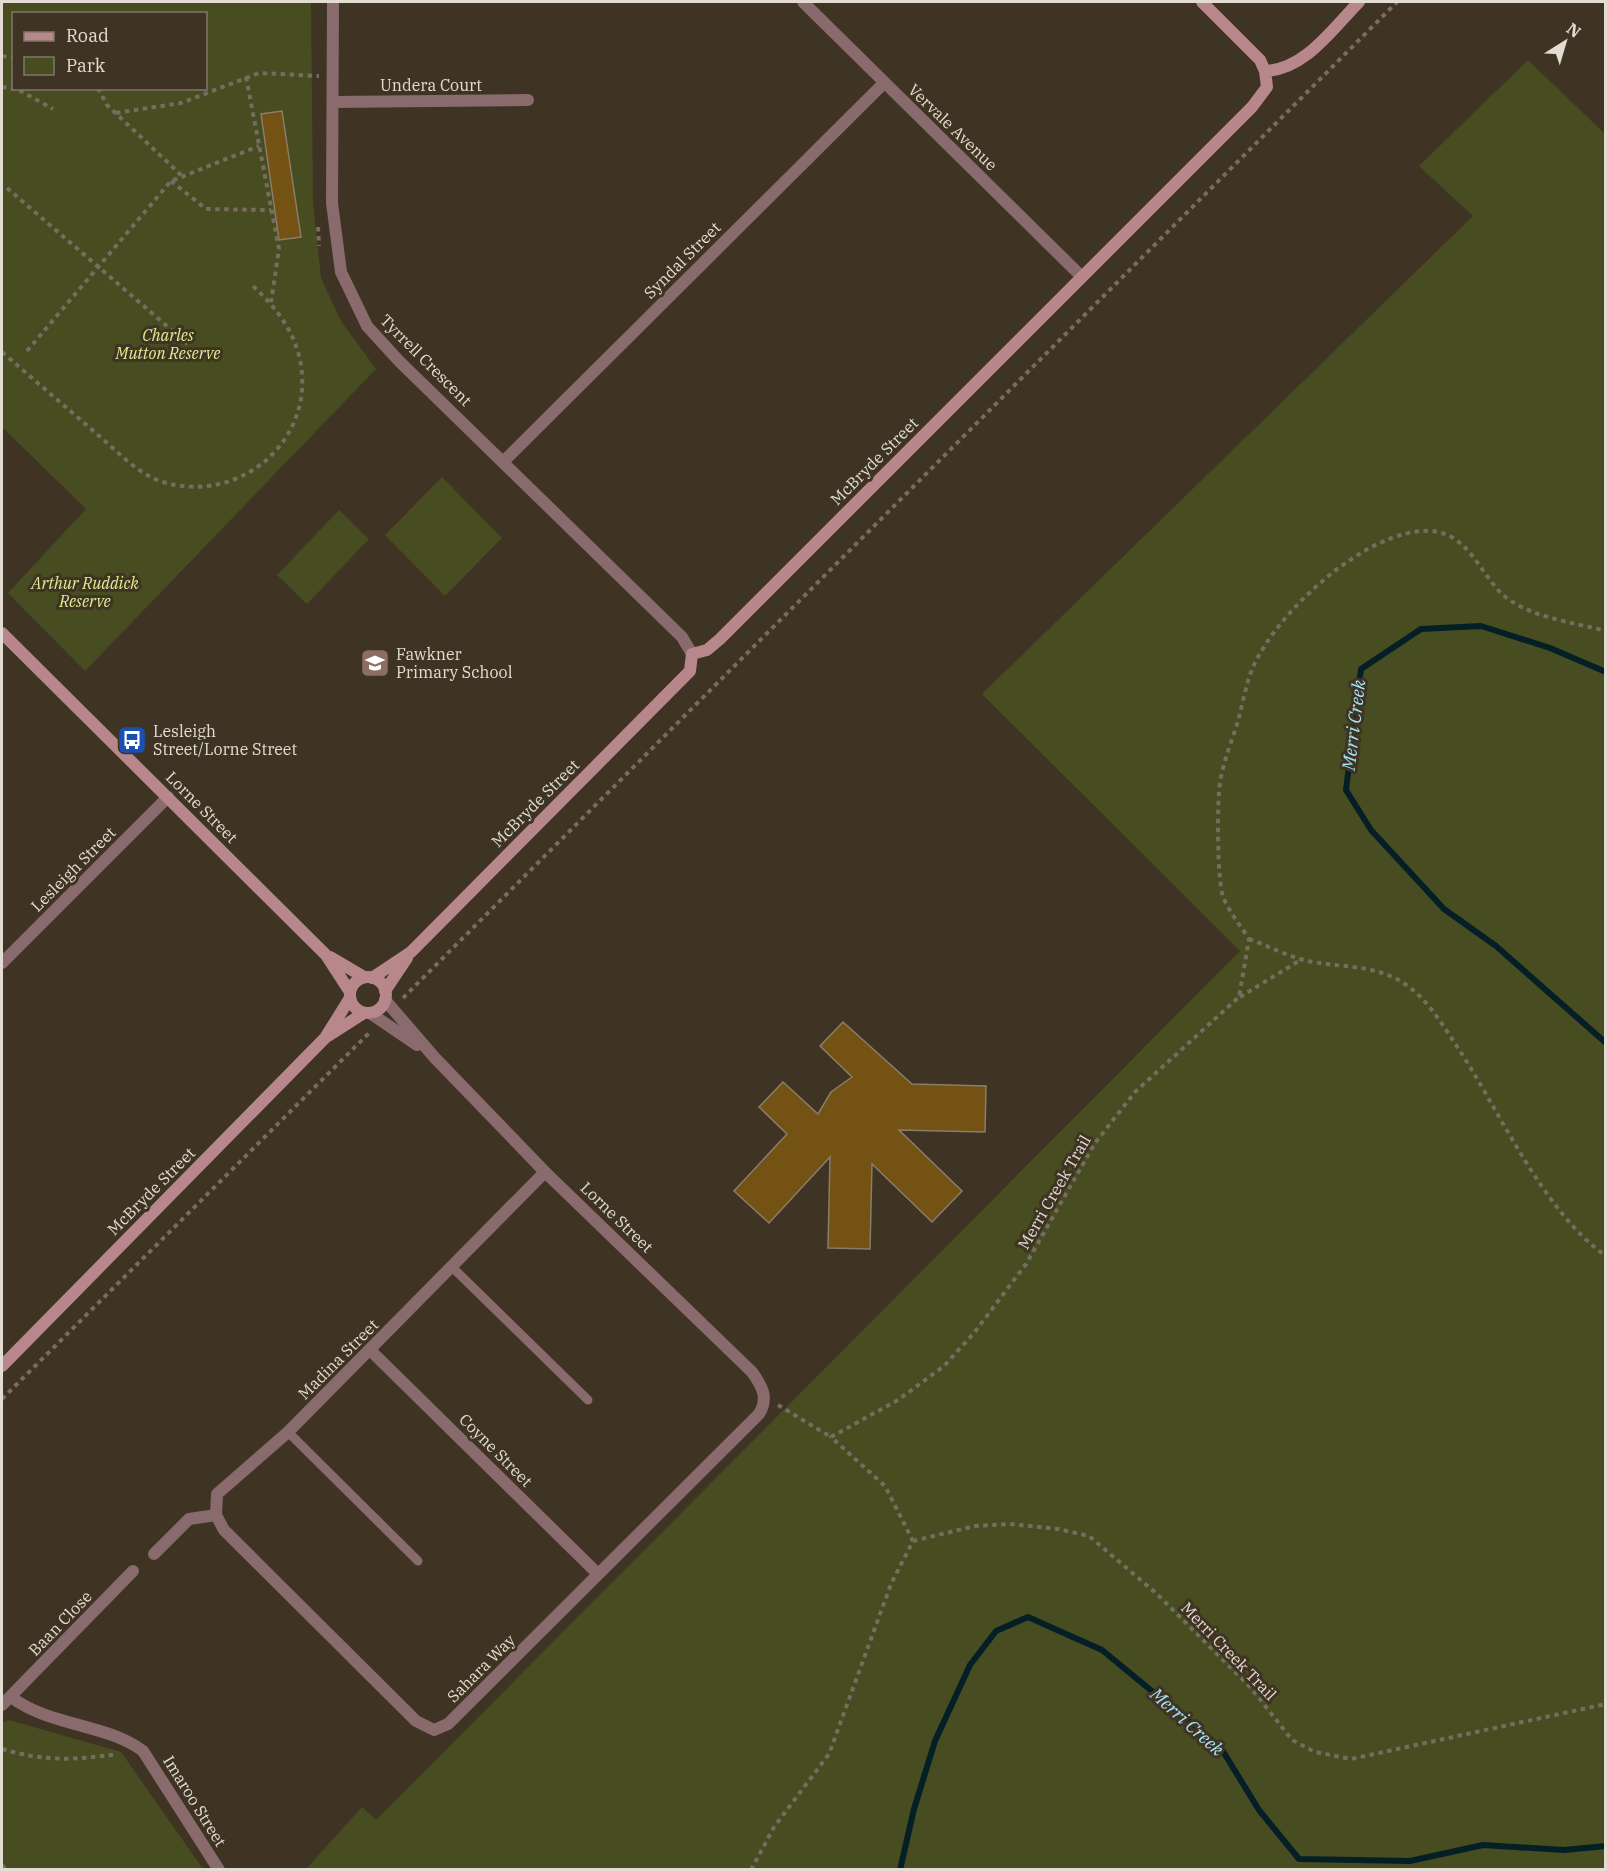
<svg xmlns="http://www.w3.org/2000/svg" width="1607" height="1871" font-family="'IBM Plex Serif',serif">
	<rect width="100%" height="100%" fill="#3f3424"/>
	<!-- green -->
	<path fill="#474c21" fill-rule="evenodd" d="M2,2H311L313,203L321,278L341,321L376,369L85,671L8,593L86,509L2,427ZM14,14H206V88H14Z
		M1528,60L1606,135L1605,1869H306L362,1807L376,1820L1240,951L982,694L1473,216L1419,166Z
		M442,477L502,538L445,596L385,535Z
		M339,510L369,539L307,604L277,575Z
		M9,1720L121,1752L203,1869H2V1722Z"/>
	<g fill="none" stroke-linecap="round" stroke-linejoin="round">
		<!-- stream -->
		<path stroke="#041f26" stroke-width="6" d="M1606,672L1550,648L1481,626L1421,629L1361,669L1346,790L1371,830L1444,909L1496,946L1606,1043
			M900,1870L914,1809L935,1741L970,1665L996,1631L1028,1617L1102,1650L1221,1748L1259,1810L1299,1859L1410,1861L1483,1845L1564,1850L1606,1846"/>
	</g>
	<!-- building -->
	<path fill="#735213" stroke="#897d6b" stroke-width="1.5" d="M282,111L301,237L279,240L261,114Z
		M843,1022L912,1084L986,1086L985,1132L899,1130L962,1191L932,1222L872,1164L870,1249L828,1248L830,1157L769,1223L734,1191L787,1134L759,1107L783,1082L818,1114L831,1092L852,1077L820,1046Z"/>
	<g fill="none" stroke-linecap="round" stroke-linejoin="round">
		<!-- path -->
		<path stroke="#776d5f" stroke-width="4" stroke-dasharray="4.5 4.5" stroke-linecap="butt" d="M2,56L14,58
			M246,77L279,249L271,302
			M2,87L17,89L53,109
			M98,88L107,105L181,175
			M116,113L181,103L259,73L319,76
			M171,181L206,209L271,210
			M7,188L190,346
			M318,227L319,246
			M27,351L171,181L259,146
			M2,352C34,380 66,407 98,435C117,451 137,473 160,481C241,508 322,436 298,352C290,325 273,305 253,286
			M1249,939C1266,945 1283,954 1300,959C1336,969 1372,962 1405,984C1426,998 1440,1021 1454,1042C1499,1108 1541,1210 1606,1256
			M1240,997L1302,959
			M403,998L1397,2
			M2,1399L371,1031
			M778,1405L831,1437
			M913,1541L975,1526L1010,1524L1058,1529L1089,1536L1157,1594L1251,1688L1292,1740L1315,1752L1351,1759L1606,1704
			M2,1749C46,1762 74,1760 118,1754
			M2,1865L6,1870
			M751,1870L774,1827L829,1754L891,1584L913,1541L885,1486L831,1437L898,1400L944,1366L974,1333L1026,1264L1095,1143L1135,1092L1239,997L1249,939C1241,926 1228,911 1223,896C1217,879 1217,802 1220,783C1223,762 1232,741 1238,721C1243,703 1246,682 1254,665C1279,610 1369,527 1431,531C1466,533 1479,570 1500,592C1525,617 1572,622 1606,631"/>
		<!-- lane -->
		<path stroke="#896a6d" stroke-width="9" d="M452,1267L588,1400
			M288,1432L418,1561"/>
		<!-- street -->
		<path stroke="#896a6d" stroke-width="12" d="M333,2L332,203L341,272L367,326L399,361L682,637L692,654
			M803,2L1081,276
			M333,102L528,100
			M504,461L884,83
			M2,963L168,797
			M370,1013L417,1045
			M370,1350L598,1574
			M216,1515L224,1530L416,1721L434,1730L448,1724L759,1414C769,1398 762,1386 752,1372L545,1172L435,1058L385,1000
			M216,1515L217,1494L288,1432L545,1172
			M154,1554L189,1519L216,1515
			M11,1697C51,1727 105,1723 143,1751L219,1870
			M2,1705L133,1571"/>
		<!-- secondary -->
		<path stroke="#b7878b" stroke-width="12" d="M1202,2L1260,60L1265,71
			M2,633L326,955L350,992
			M330,957L364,977
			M350 995a18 18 0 1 1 36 0a18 18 0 1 1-36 0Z
			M372,978L411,952L690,671L692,654L707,650L720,639L1252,107L1267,87L1265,71C1305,70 1333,28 1359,2
			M385,991L407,958
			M328,1036L364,1013
			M2,1366L325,1038L350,998"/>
	</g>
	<!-- icons -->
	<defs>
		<g id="school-square" transform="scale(1.5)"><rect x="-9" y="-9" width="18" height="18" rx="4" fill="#8d6e63" stroke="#3f3424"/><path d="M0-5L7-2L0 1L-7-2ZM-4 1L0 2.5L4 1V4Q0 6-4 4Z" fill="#fff"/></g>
		<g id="bus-square" transform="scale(1.5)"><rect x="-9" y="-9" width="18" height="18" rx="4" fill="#1a4fb4" stroke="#3f3424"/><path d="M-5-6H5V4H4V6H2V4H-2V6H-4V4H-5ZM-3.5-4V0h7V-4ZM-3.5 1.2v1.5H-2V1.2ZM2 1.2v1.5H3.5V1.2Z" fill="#fff"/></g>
	</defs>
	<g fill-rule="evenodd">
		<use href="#school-square" x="375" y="663"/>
		<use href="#bus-square" x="132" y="740"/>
	</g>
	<g text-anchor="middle" stroke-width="6" stroke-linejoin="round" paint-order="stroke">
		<!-- street labels -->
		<g font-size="16" fill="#e3dcd2" stroke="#3f3424">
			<text x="431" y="91">Undera Court</text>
			<text transform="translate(953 127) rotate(44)" y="6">Vervale Avenue</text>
			<text transform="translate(682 260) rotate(-45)" y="6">Syndal Street</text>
			<text transform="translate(426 360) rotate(45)" y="6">Tyrrell Crescent</text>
			<text transform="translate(874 461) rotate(-45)" y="6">McBryde Street</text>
			<text transform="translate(535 803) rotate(-45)" y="6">McBryde Street</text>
			<text transform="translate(202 807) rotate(45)" y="6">Lorne Street</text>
			<text transform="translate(73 869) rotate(-45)" y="6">Lesleigh Street</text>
			<text transform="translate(151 1191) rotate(-45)" y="6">McBryde Street</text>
			<text transform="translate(1054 1192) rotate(-60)" y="6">Merri Creek Trail</text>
			<text transform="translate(617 1217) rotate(44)" y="6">Lorne Street</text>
			<text transform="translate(338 1359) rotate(-45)" y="6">Madina Street</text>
			<text transform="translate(496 1450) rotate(45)" y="6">Coyne Street</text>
			<text transform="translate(60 1623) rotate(-46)" y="6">Baan Close</text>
			<text transform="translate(1229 1651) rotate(46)" y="6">Merri Creek Trail</text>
			<text transform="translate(481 1668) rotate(-45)" y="6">Sahara Way</text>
			<text transform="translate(195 1801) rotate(58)" y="6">Imaroo Street</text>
		</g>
		<!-- park labels -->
		<g font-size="16" font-style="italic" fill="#e1ed90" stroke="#3f3424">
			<text x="168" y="341">Charles<tspan x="168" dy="18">Mutton Reserve</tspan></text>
			<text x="85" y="589">Arthur Ruddick<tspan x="85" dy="18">Reserve</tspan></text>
		</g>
		<!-- poi labels -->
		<g font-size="16" fill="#e3dcd2" stroke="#3f3424" text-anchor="start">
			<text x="396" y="660">Fawkner<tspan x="396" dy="18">Primary School</tspan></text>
			<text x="153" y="737">Lesleigh<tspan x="153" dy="18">Street/Lorne Street</tspan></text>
		</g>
		<!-- water labels -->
		<g font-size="18" font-style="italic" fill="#a5e6fa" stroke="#3f3424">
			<text transform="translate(1354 725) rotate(-83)" y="6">Merri Creek</text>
			<text transform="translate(1187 1722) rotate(42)" y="6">Merri Creek</text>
		</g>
	</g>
	<!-- border -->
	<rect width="1607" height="1871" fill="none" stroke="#e3dcd2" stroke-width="6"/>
	<!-- legend -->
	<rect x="12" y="12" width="195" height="78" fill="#3f3424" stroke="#81776a" stroke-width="1.5"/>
	<rect x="24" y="32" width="30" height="9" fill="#b7878b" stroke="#81776a" stroke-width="1.5"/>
	<text x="66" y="42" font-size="18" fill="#e3dcd2">Road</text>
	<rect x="24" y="57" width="30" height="18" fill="#474c21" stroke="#81776a" stroke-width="1.5"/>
	<text x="66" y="72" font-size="18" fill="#e3dcd2">Park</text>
	<!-- north arrow -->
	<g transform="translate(1565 42) rotate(37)" stroke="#3f3424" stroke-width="4.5" paint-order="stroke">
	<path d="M0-4.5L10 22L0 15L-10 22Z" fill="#e3dcd2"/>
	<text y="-9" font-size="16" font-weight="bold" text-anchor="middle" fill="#e3dcd2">N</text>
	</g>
</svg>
